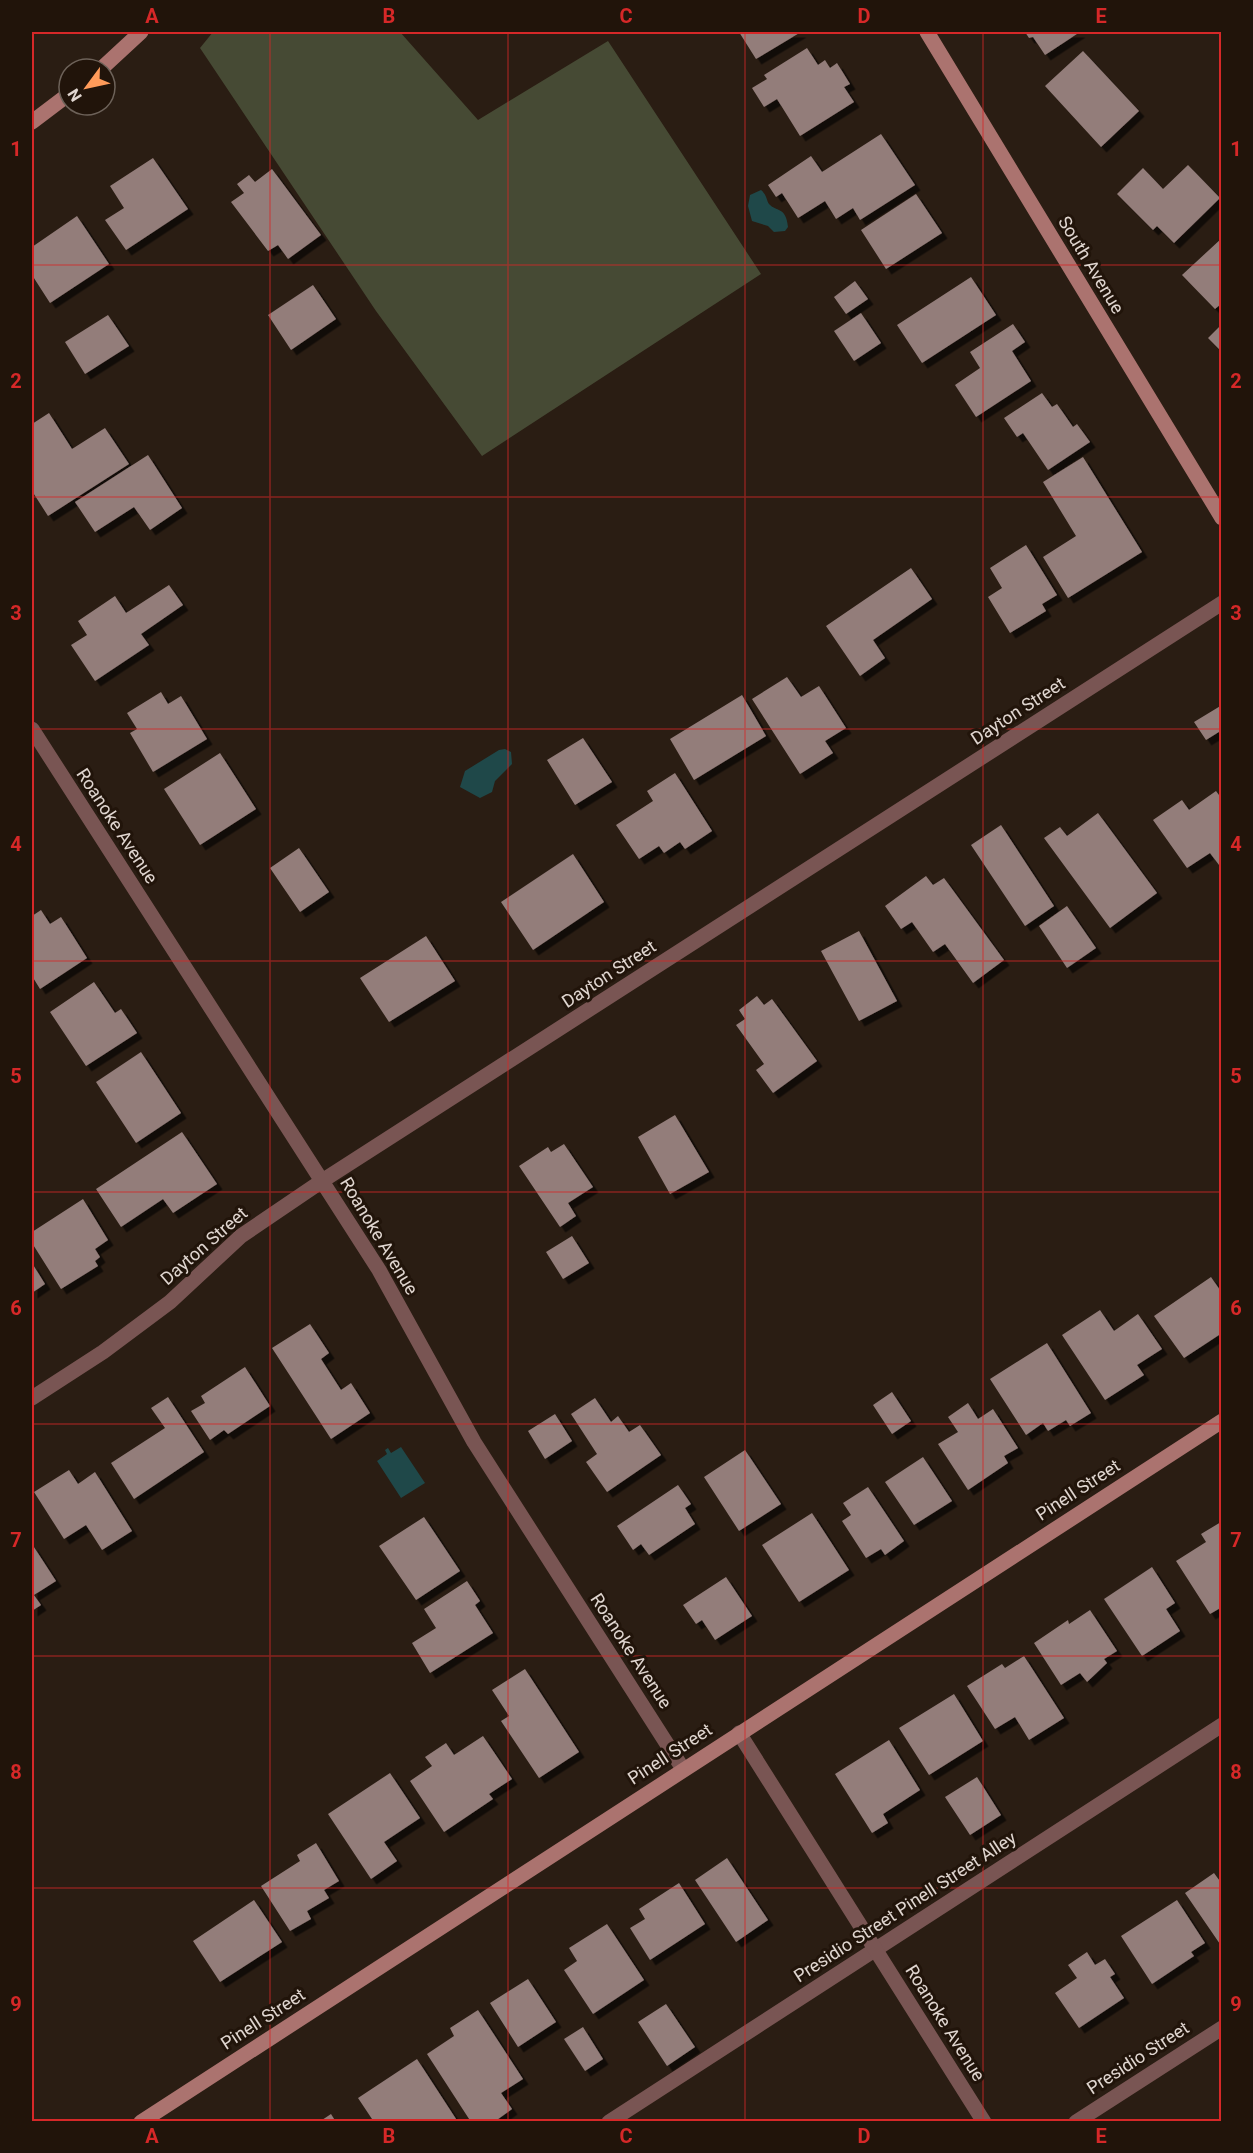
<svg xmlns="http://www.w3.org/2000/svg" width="1253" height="2153" font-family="Roboto,sans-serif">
	<defs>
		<filter id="shadow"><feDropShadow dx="5.5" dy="5.5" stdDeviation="0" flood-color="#0009"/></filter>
	</defs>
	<rect width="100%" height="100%" fill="#2a1d13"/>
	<!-- green -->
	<path fill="#464a34" d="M213,32H400L478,120L608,41L761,274L482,456L376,311L200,48Z"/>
	<!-- water -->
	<path fill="#1f4849" d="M761,190C767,195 766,199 769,204C776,212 786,206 788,227L785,231L774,232L768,226L752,221L748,206L750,195Z
		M505,749L511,752L512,764L495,781L492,792L480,798L460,787L465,771L499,750Z
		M401,1447L425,1483L401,1498L377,1461L387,1454L385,1450L388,1448L391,1453Z"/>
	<!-- building -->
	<path fill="#937d7a" filter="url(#shadow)" d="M739,32H801L756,59Z
		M1025,32H1080L1045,55L1033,37L1029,38Z
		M807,48L818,65L825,60L830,68L837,63L850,84L844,87L854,102L800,136L777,99L764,107L752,88L767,79L764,75Z
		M1083,51L1139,111L1101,147L1045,86Z
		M881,134L915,185L860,220L853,208L836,219L825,201L798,218L782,193L776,197L768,185L811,156L822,172Z
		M153,158L188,209L126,250L105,220L124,208L110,186Z
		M1188,165L1220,198L1174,243L1157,226L1153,230L1117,194L1143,168L1163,189Z
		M272,169L321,235L288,259L278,245L268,251L231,202L244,193L237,184L249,175L255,182Z
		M916,194L942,233L886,269L861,230Z
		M77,216L109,264L50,303L32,275V247Z
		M1222,238V303L1215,309L1182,275Z
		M971,277L996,315L922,363L897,325Z
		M855,281L868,299L846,314L834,297Z
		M313,285L336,319L291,350L268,315Z
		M861,313L881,343L854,361L834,331Z
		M108,315L129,346L85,374L65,342Z
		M1013,324L1025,342L1012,351L1031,381L976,417L955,385L980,368L970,352Z
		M1222,324V352L1208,338Z
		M1042,393L1052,407L1057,404L1073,427L1077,424L1090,442L1048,470L1023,433L1017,437L1004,418Z
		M49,413L72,449L105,428L129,464L48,516L32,491V424Z
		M148,455L182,508L150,530L134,507L95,532L75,502Z
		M1083,457L1142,552L1068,598L1043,557L1076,536L1043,482Z
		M1026,545L1057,595L1042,604L1046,611L1010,633L988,597L1002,588L990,568Z
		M911,568L932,599L873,640L885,658L860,676L826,626Z
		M169,585L183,605L141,634L149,645L95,681L71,645L87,635L78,621L115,596L126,613Z
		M787,677L801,697L819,686L846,728L825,741L833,753L800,774L752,699Z
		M161,692L168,704L181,696L207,739L153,772L130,733L137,729L127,713Z
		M742,695L766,736L694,780L670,739Z
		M1222,705V730L1206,740L1194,722Z
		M583,738L612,782L575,805L547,760Z
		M220,753L256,809L200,845L164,789Z
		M675,773L712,831L685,849L680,842L664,853L659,846L639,859L616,825L653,801L647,791Z
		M1216,791L1222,799V869L1210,853L1187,868L1153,820L1182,800L1189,810Z
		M1098,813L1157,893L1110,928L1044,838L1060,827L1067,836Z
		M1001,825L1054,906L1025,926L971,845Z
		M299,848L329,892L300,912L270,868Z
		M573,854L604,902L533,950L501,902Z
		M926,876L933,885L944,878L1004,960L973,983L945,944L933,952L912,922L901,929L885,906Z
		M1067,906L1096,948L1067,968L1039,926Z
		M41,910L50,924L61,917L87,958L40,989L32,976V916Z
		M859,931L897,1001L859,1021L821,951Z
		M426,936L455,981L389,1022L360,978Z
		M94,982L115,1013L121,1009L137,1033L86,1066L50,1012Z
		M757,996L764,1005L772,999L817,1061L773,1093L756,1070L764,1064L736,1025L745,1019L739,1010Z
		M141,1052L181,1113L136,1143L96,1082Z
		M675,1115L709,1172L670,1194L638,1137Z
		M182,1132L217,1184L173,1213L163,1199L121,1227L96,1189Z
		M564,1144L593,1187L568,1203L576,1216L560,1227L519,1166L548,1147L551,1152Z
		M83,1199L108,1240L95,1249L100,1257L95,1261L98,1266L61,1289L32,1243V1232Z
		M572,1236L589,1263L563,1279L546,1252Z
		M32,1263L45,1284L32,1293Z
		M1211,1277L1222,1293V1333L1184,1358L1154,1316Z
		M1100,1310L1114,1331L1138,1314L1162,1349L1137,1365L1144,1375L1105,1400L1062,1335Z
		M310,1324L329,1353L321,1359L341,1390L351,1383L370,1413L331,1439L272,1348Z
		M1047,1343L1091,1413L1070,1426L1066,1420L1048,1431L1043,1423L1026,1435L990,1379Z
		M245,1367L270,1406L228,1434L224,1430L210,1440L191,1411L205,1403L201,1396Z
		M892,1392L911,1421L892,1434L873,1405Z
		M168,1397L204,1452L134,1499L111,1463L165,1428L151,1408Z
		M595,1398L611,1422L618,1416L629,1432L640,1425L661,1455L607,1492L586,1462L597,1454L571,1414Z
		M968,1403L978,1419L993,1409L1018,1448L1004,1456L1008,1463L968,1490L938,1444L958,1432L948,1417Z
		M555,1414L572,1441L545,1459L528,1431Z
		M745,1450L781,1504L739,1531L704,1477Z
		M923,1457L952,1501L914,1525L885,1482Z
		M69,1470L78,1484L95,1472L132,1531L102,1550L86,1525L64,1539L34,1492Z
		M678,1485L691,1504L685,1508L695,1524L649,1555L641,1544L633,1550L617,1526Z
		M868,1487L904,1541L885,1555L881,1549L866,1558L842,1521L851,1515L843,1503Z
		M812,1513L849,1570L799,1602L762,1545Z
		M424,1517L460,1571L416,1600L379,1546Z
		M1221,1522L1222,1607L1210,1614L1176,1561L1206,1542L1201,1534Z
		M32,1544L56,1581L34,1595L41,1605L32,1611Z
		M1152,1567L1175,1603L1166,1609L1180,1631L1142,1656L1104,1599Z
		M726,1577L752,1616L715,1640L702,1620L696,1624L683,1605Z
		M467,1581L480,1601L475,1605L493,1633L430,1673L412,1643L436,1628L424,1609Z
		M1090,1610L1117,1651L1104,1659L1107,1663L1087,1682L1080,1673L1061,1685L1034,1643L1068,1620L1069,1624Z
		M1024,1656L1064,1718L1029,1740L1015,1717L995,1729L967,1686L1002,1664L1005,1668Z
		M525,1669L579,1752L539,1778L501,1721L509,1716L492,1690Z
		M954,1694L983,1741L929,1775L899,1728Z
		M483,1736L512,1779L489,1794L493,1799L444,1832L410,1781L432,1766L425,1757L446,1743L454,1755Z
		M889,1740L920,1790L883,1814L888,1823L872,1833L835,1774Z
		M390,1773L420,1818L384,1842L397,1861L371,1879L328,1814Z
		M977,1777L1001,1815L970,1835L945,1797Z
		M316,1843L339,1881L324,1890L329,1898L307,1911L311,1919L290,1931L261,1886L300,1861L297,1855Z
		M727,1858L768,1920L736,1942L695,1880Z
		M1214,1873L1222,1884V1947L1185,1893Z
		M679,1883L705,1924L650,1960L630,1928L645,1919L639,1909Z
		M254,1900L282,1942L220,1982L193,1941Z
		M1177,1900L1205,1943L1191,1952L1194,1956L1152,1984L1121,1936Z
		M607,1924L644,1980L593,2014L564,1970L577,1961L569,1948Z
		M1087,1952L1095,1965L1105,1959L1115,1974L1110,1977L1124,1998L1079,2028L1055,1993L1077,1978L1068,1965Z
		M528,1979L556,2022L518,2047L490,2003Z
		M666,2004L695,2047L667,2066L638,2022Z
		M478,2010L523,2079L501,2093L512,2109L494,2122H471L427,2054L454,2036L450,2028Z
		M583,2027L603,2059L585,2071L564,2039Z
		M417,2059L458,2122H374L358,2098Z
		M331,2114L336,2122H319Z"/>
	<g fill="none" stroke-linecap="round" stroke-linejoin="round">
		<!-- lane -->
		<path stroke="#795553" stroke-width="15" d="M609,2122L1222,1725"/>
		<!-- street -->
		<path stroke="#795553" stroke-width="15" d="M32,729L379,1270L474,1442L683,1769
			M32,1398L103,1352L170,1302L241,1236L322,1181L1222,603
			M739,1733L984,2122
			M1076,2122L1222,2028"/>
		<!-- secondary -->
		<path stroke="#ab736f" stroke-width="15" d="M927,32L1222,518
			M101,69L141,32
			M32,122L69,94
			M141,2122L1222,1421"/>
	</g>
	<!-- grid -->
	<path fill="none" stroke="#d62828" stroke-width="1.5" stroke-opacity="0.55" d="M270,32V2122M508,32V2122M745,32V2122M983,32V2122M32,265H1222M32,497H1222M32,729H1222M32,961H1222M32,1192H1222M32,1424H1222M32,1656H1222M32,1888H1222"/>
	<g text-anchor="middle" stroke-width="6" stroke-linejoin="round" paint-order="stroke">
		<!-- street labels -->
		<g font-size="18" fill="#e0d6d0" stroke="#21140a">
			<text transform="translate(1091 265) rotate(59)" y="6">South Avenue</text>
			<text transform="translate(1018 711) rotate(-33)" y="6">Dayton Street</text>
			<text transform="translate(117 826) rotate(57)" y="6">Roanoke Avenue</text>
			<text transform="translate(609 974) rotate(-33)" y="6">Dayton Street</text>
			<text transform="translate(379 1236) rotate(59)" y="6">Roanoke Avenue</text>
			<text transform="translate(204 1246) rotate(-41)" y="6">Dayton Street</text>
			<text transform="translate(1078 1490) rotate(-33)" y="6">Pinell Street</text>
			<text transform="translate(631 1651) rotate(57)" y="6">Roanoke Avenue</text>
			<text transform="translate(670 1754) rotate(-33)" y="6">Pinell Street</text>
			<text transform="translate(905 1907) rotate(-33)" y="6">Presidio Street Pinell Street Alley</text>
			<text transform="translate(263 2019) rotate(-33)" y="6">Pinell Street</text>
			<text transform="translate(945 2023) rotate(58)" y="6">Roanoke Avenue</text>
			<text transform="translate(1138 2058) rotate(-33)" y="6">Presidio Street</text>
		</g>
	</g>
	<!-- border -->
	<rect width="1253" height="2153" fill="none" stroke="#21140a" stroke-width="66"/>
	<!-- north arrow -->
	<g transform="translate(87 87) rotate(237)"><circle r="28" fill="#21140a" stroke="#6d6259" stroke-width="1.5"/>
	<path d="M0-4.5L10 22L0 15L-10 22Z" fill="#ff9b5a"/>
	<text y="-9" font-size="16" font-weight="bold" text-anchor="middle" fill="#e0d6d0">N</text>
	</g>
	<rect x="33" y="33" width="1187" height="2087" fill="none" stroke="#d62828" stroke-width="2"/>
	<g font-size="20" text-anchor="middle" font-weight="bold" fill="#d62828">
		<text x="152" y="23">A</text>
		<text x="389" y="23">B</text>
		<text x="626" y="23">C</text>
		<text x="864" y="23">D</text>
		<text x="1101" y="23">E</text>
		<text x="16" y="156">1</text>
		<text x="1236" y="156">1</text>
		<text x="16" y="388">2</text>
		<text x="1236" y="388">2</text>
		<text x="16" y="620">3</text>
		<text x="1236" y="620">3</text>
		<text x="16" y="851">4</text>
		<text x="1236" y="851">4</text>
		<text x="16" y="1083">5</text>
		<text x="1236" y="1083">5</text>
		<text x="16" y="1315">6</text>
		<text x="1236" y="1315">6</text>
		<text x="16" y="1547">7</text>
		<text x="1236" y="1547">7</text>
		<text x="16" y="1779">8</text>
		<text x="1236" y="1779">8</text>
		<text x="16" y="2011">9</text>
		<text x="1236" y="2011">9</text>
		<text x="152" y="2143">A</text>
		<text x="389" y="2143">B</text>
		<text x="626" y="2143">C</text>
		<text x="864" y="2143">D</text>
		<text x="1101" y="2143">E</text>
	</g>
</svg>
